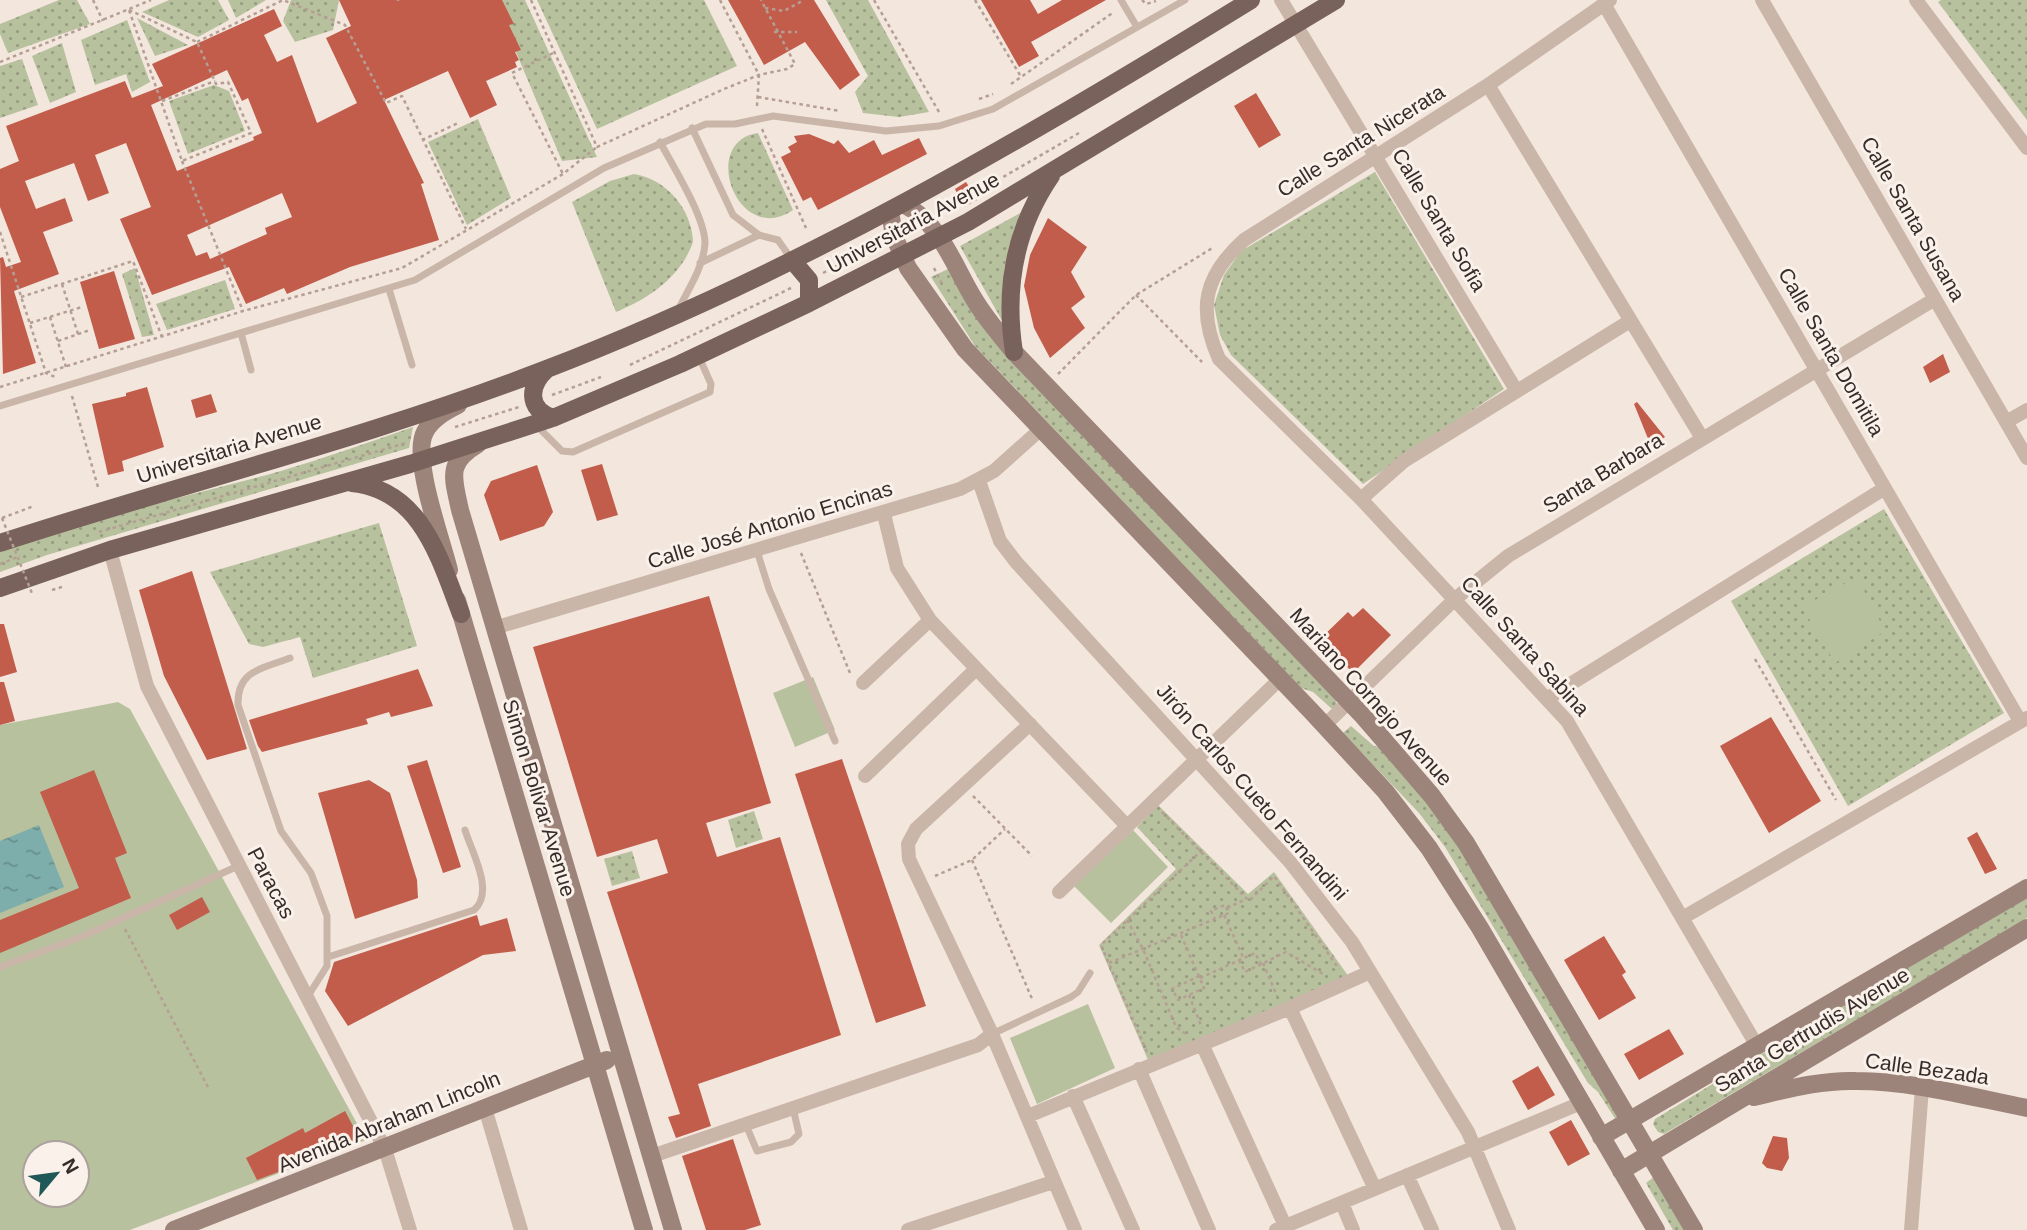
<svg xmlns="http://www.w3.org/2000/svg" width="2027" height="1230" font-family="Helvetica,sans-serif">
	<defs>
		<pattern id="green-dots" width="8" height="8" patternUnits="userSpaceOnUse" patternTransform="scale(1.75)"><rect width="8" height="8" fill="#b8c19e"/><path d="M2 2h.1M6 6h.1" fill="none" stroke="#969d81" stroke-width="1.8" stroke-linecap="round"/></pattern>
		<pattern id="water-ripples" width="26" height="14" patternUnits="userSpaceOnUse" patternTransform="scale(1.75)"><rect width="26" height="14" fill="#7daeab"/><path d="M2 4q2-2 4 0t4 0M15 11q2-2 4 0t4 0" fill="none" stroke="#678e8b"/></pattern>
	</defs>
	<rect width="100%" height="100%" fill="#f2e6dd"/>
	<!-- green -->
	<path fill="url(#green-dots)" d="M59,0H77L90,24L8,53L0,34V24Z
		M169,0H218L229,20L198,37L142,12Z
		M228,0H266L236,18Z
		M291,0H339L333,30L295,42L283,21Z
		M494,0H525L597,157L562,161Z
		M537,0H704L737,66L597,129Z
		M826,0H868L929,112L899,117L863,113L855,92L868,76Z
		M1941,0H2027V120L1938,2Z
		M137,18L188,45L155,56Z
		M127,20L150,82L132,92L126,74L95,85L81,40Z
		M62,43L76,92L50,103L32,56Z
		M22,59L38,105L0,118V66Z
		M214,85L229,91L245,131L188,154L169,101Z
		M478,119L511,198L467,225L428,142Z
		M758,133L793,210C737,248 699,141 758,133Z
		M1375,172L1504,389L1363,484L1231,355L1220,335L1214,305L1224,275L1241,251Z
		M634,174C666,179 692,209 693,242C681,277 648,299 616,312L572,202L610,181Z
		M1022,212L1004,268L1005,326L960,246Z
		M135,268L154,335L142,337L122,274Z
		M948,269L990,337L1336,700L1337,705L1332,709L1313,692L1301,688L975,346L931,277Z
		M225,280L235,309L167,330L156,304Z
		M413,427L409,448L47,555L0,572V552C91,516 188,497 281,471C325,458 369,442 413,427Z
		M1884,509L2004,713L1848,806L1731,601Z
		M379,523L417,646L313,678L300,637L263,647L249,644L210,572Z
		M1351,726L1374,746L1382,748L1429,799L1622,1112L1616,1120L1598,1092L1588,1083L1445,847L1419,813L1343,733Z
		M1158,805L1248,894L1274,872L1349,977L1148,1060L1099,945L1176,869L1137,827Z
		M754,811L763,839L736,848L728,820Z
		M632,851L640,878L612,886L604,859Z
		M2024,895L2027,896V918L1664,1134L1658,1132L1653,1124L1655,1119Z
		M1655,1176L1692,1230H1673L1646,1183Z"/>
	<!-- pitch -->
	<path fill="#b8c19e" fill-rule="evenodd" d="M1857,577L1885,631L1835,663L1802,607Z
		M813,677L835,730L795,747L773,693Z
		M118,702L130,709L366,1140L130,1230H0V725ZM35,1153H77V1195H35Z
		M1133,830L1168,867L1111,923L1074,886Z
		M1088,1004L1115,1068L1037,1104L1010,1038Z"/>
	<!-- water -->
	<path fill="url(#water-ripples)" d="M39,825L64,887L0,913V841Z"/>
	<!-- building -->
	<path fill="#c25c4b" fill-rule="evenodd" d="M339,0H502L514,24L509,25L521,50L515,52L519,60L515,62L517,67L486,81L497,105L470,118L448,71L384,100L424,183L421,184L439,240L350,267L287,294L284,288L246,304L229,267L152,295L120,219L151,207L126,143L95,155L109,193L88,201L74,163L25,181L36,209L65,198L73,221L43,232L59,274L14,291L36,363L3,374L0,258L3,257L6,267L21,262L0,207V169L19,161L6,126L125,81L132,98L163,86L152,64L274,9L282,26L264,35L277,62L292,55L317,123L357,103L326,38L351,26ZM227,70L242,101L248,98L262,133L253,137L254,140L177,171L151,105ZM282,193L292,217L265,228L267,234L210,259L207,252L196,256L187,235Z
		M728,0H814L860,75L840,90L805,42L764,65Z
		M981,0H1030L1038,14L1062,0H1106L1031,42L1039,56L1019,67Z
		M1256,93L1281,135L1259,148L1234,106Z
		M809,134L834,144L838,140L849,153L874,140L882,155L919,138L927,154L818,210L811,197L803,201L781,157L791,152L788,147L797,142L794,136Z
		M966,182L977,200L964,207L955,189Z
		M1048,218L1087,247L1071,272L1085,297L1071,308L1085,328L1050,358L1034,328L1024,286L1030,255Z
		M114,271L135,339L99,349L80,282Z
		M1943,354L1950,372L1930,383L1923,367Z
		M147,387L164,447L122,461L124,471L108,475L92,404L126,396V393Z
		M211,394L217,412L196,418L191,400Z
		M1637,402L1665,437L1651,446L1634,404Z
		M602,464L618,515L597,521L581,470Z
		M537,465L553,512L544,526L500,541L484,495L491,481Z
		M192,571L247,749L207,760L164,676L139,590Z
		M709,596L771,803L706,823L717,857L780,837L841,1035L698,1084L711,1126L676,1138L668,1117L680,1114L607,892L668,873L657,839L597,857L533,647Z
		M1363,608L1391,635L1353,673L1320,639L1348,612L1353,617Z
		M0,624H4L17,672L0,677Z
		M418,669L433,706L391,717L389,712L366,719L368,724L262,752L258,746L249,720Z
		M0,682H4L15,721L0,725Z
		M1771,717L1821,801L1769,833L1720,746Z
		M842,759L926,1006L876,1023L795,774Z
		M427,760L461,867L443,873L407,766Z
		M94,770L127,853L115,858L131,898L0,953V920L79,888L40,792Z
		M369,780L390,793L417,880L418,898L355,919L318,793Z
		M1977,832L1997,869L1985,874L1967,838Z
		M202,897L210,912L177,930L169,915Z
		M477,915L480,926L507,918L516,951L483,955L348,1026L325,991L334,962Z
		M1604,936L1626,972L1622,975L1636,998L1599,1020L1564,960Z
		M1669,1029L1684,1054L1639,1080L1624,1054Z
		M1538,1066L1555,1095L1528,1110L1512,1081Z
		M345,1111L361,1141L257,1180L246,1158L303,1128L305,1133Z
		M1571,1120L1590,1154L1568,1166L1549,1132Z
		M1773,1136L1787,1138L1789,1158L1782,1171L1767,1168L1762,1163Z
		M733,1139L761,1225L745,1230H706L682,1156Z"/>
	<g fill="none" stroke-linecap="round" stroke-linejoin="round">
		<!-- path -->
		<path stroke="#b59f94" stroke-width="2.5" stroke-dasharray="3.5 3.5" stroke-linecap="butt" d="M93,0L103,21
			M398,0V1
			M531,0L597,147L724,89L759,75L787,69L795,64L761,0
			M720,0L759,75L757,106
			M874,0L939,112
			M975,0L1020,75
			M1142,0L1146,4L1156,1
			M765,8L784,11L804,0
			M129,10L197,42L216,84L228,82L251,133L182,161Z
			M197,42L283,0L345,25L386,103L402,96L466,229
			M553,53L512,73L563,174
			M0,62L151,0
			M1011,84L1114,12
			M758,97L840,111
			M979,99L993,94
			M162,101L215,81
			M762,129L806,228
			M422,140L458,123
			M182,161L243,311
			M967,198L1079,133
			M0,232L46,373L55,377
			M934,268L942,284
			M823,273L879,244
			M62,284L78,334
			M1136,295L1202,362
			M21,297L133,261L162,337
			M50,317L66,367
			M30,323L82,307
			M58,341L90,330
			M630,365L791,288
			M1058,374L1136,295L1214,247
			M0,387L243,311L402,268L563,174L597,147
			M552,395L601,377
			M72,396L98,487
			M455,427L519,407
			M2,518L34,506
			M99,532L406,443
			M801,553L850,673
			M0,564L20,556
			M52,590L65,586
			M1755,659L1836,800
			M973,796L1032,856
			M1162,812L1249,901L1274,876L1339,969
			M972,860L1033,1001
			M935,876L972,860L1005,829
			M1227,908L1246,899
			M1224,915L1243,957
			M1127,920L1143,949L1176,1027L1186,1034
			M125,929L209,1089
			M1181,935L1204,988L1178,1000L1172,989L1199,976
			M1239,960L1245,972L1286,952L1323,974
			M1109,963L1229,913L1225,905L1211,911L1215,919
			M1263,963L1277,996
			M1200,978L1255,953L1261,964
			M1189,995L1202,1028
			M1147,1052L1101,945L1201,851"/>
		<!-- lane -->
		<path stroke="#cab5a9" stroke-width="7" d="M1121,0L1137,27
			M692,128L733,215L759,235L778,240L792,260
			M660,142C673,166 705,217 705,243C704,266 688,290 678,310
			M700,263L759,235
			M389,289L412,365
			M241,333L251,370
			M0,406L415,280L604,168L706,124H735L773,116L886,131L939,126L993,109L1185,0
			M535,424L562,451L573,452L710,392L711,384L699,357
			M757,551L769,589L835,741
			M290,658C262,669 237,670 238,705L281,831L311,873L327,916V966L308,996
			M328,957L474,910C495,892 472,853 465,830
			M0,967L81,937L238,866
			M992,1034L1071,997L1078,992L1090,973
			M746,1125L757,1151L791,1142L799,1134L793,1108"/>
		<!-- street -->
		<path stroke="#cab5a9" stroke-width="14" d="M1281,0L1516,390
			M1610,0L1488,85L1244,240C1204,276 1197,309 1219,359L1361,499L1567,721L1757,1046
			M1762,0L2027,458
			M1916,0L2027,148
			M1604,4L2020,721
			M1488,85L1702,438
			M2006,422L2027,410
			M979,481L1000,541L1016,562L1290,862L1352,942L1468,1132L1509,1230
			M1361,499L1404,461L1630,321
			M884,514L897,568L930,620L1127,826
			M110,550L147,686L385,1149L410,1230
			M494,628L960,489L994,471L1042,428
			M863,683L930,620
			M1548,698L1885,488
			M1030,724L916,829L908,844L909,859L992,1034L1075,1230
			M1325,725L1455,599L1508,556L1935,299
			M865,776L976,669
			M1059,892L1281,678
			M1684,917L2027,718
			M1290,1008L1375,1189
			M1202,1044L1287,1230
			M1139,1069L1209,1230
			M1073,1096L1133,1230
			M485,1108L521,1230
			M1028,1116L1290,1008L1370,972
			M652,1156L978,1045L992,1034
			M1407,1175L1432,1230
			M1342,1203L1353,1230
			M908,1230L1053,1182
			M1276,1230L1581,1103
			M1911,1230L1922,1088"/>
		<!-- secondary -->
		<path stroke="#9d847b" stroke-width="18" d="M903,204C940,222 954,266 974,299C986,319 1000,335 1014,352L1363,716L1432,796L1466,843L1694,1230
			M890,211L894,236L908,268L965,349L1312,712L1385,791L1429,848L1480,928L1656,1230
			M478,444C446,463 453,477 460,510L673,1230
			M449,570C442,541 411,457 425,432C431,419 446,411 458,405
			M457,600L644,1230
			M1754,1097C1788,1089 1821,1080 1856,1081C1913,1081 1971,1097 2027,1108
			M1601,1137L2027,888
			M1621,1171L2027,928
			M174,1230L607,1060"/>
		<!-- primary -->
		<path stroke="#79625b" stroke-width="18" d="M792,260L809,280V303
			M1014,352C1004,288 1014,230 1051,176
			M547,369C529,385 526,409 553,418
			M352,483C421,490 439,557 461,614
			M0,543C181,484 367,438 544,370C794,274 1024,140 1251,0
			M0,588L110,550L410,464L553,418L680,364L809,303L968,222L1336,0"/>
		<!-- path-bridge -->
		<path stroke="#b59f94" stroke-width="2.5" stroke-dasharray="3.5 3.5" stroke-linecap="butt" d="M774,32H797
			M2,518L33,596"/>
	</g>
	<g text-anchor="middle" stroke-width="6" stroke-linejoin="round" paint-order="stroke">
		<!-- street labels -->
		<g font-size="21" fill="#372c29" stroke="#f9f1ea">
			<text transform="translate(1361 141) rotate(-32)" y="7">Calle Santa Nicerata</text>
			<text transform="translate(1913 219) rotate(60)" y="7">Calle Santa Susana</text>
			<text transform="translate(1439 220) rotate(59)" y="7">Calle Santa Sofia</text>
			<text transform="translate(913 223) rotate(-28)" y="7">Universitaria Avenue</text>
			<text transform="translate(1831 352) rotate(60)" y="7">Calle Santa Domitila</text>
			<text transform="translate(229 449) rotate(-17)" y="7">Universitaria Avenue</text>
			<text transform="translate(1603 473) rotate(-31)" y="7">Santa Barbara</text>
			<text transform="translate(770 525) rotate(-17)" y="7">Calle José Antonio Encinas</text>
			<text transform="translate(1525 646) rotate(48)" y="7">Calle Santa Sabina</text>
			<text transform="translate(1371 697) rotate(48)" y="7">Mariano Cornejo Avenue</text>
			<text transform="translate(1252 792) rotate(49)" y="7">Jirón Carlos Cueto Fernandini</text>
			<text transform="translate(539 798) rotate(73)" y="7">Simon Bolivar Avenue</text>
			<text transform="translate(271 883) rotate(62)" y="7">Paracas</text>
			<text transform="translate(1812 1030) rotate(-31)" y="7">Santa Gertrudis Avenue</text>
			<text transform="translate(1927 1069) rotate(8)" y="7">Calle Bezada</text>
			<text transform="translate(389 1122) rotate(-22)" y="7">Avenida Abraham Lincoln</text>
		</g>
	</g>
	<!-- north arrow -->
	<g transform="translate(56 1174) rotate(61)"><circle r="33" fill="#f9f1ea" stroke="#aba29d" stroke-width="2"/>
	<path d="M0-5L12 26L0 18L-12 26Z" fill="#1f5856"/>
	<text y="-10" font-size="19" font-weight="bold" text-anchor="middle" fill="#372c29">N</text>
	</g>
</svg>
